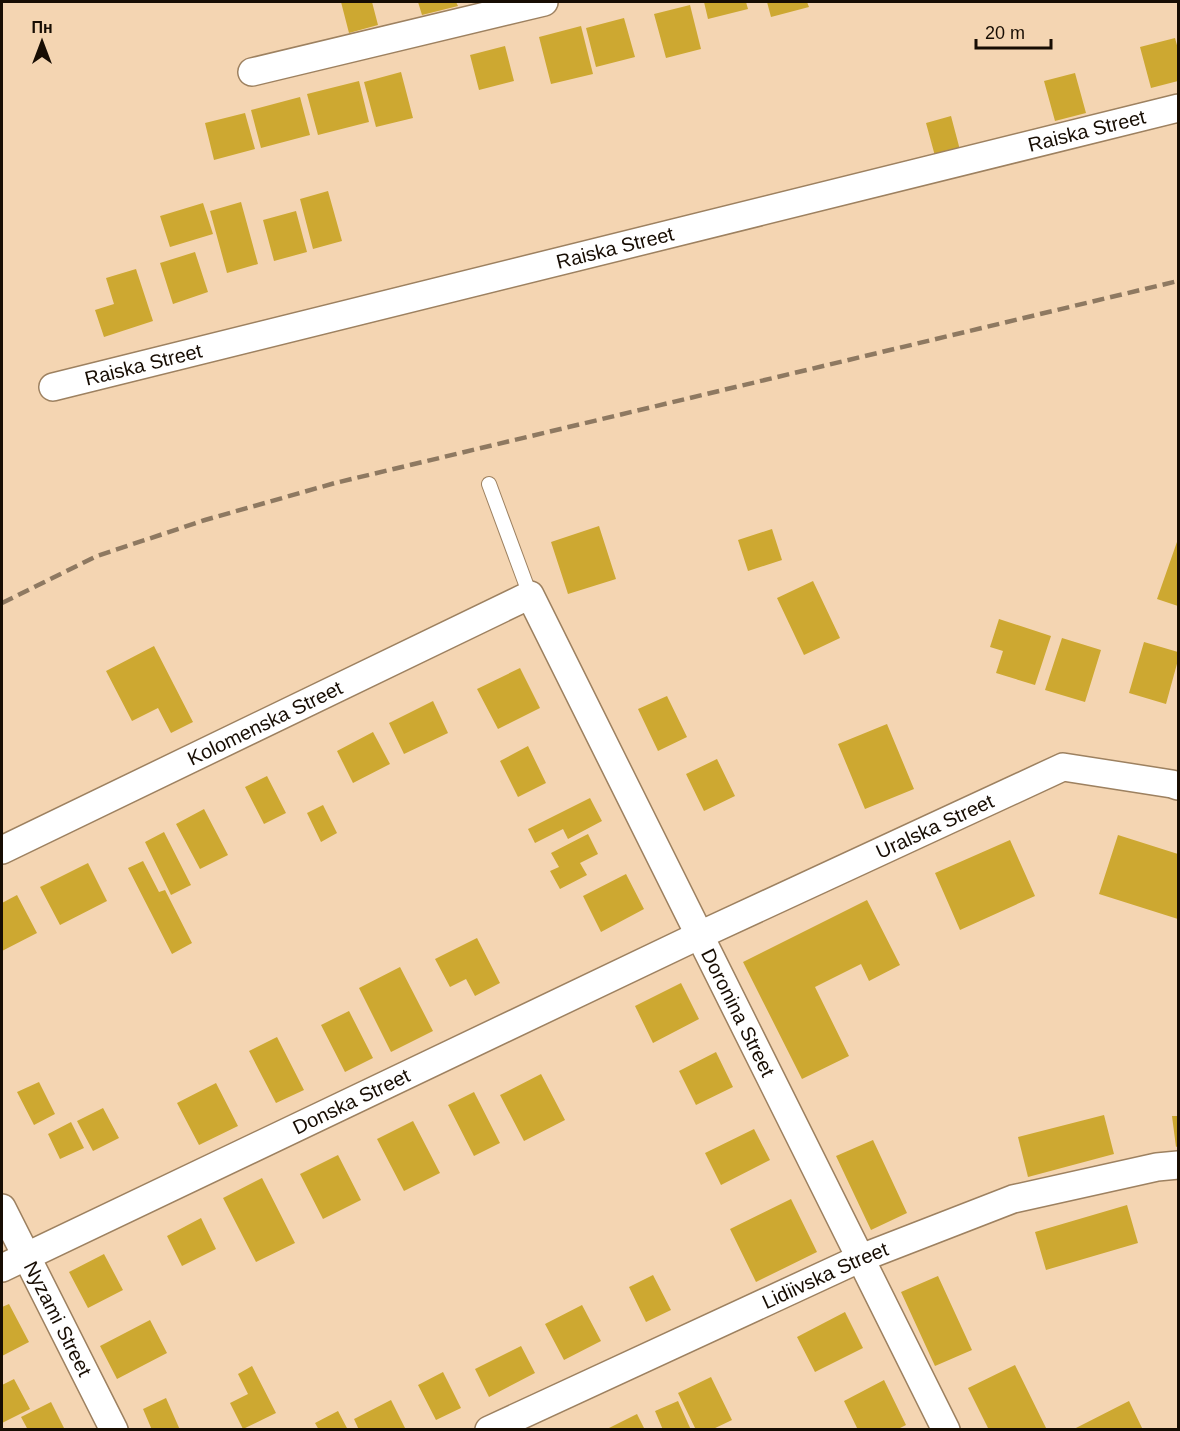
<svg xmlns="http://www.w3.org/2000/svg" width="1180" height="1431" font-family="Helvetica,sans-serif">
	<rect width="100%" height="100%" fill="#f4d5b2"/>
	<!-- building -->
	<path fill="#cda831" d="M341,2H372L378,25L349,33Z
		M418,2H456L458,6L422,15Z
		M704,2H746L748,9L708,19Z
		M767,2H807L809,7L771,17Z
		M690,5L701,49L666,58L654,14Z
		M624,18L635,57L596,67L586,28Z
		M581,26L593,74L551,84L539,37Z
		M1175,38L1178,49V81L1151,88L1140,47Z
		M505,46L514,81L479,90L470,55Z
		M401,72L413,118L376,127L364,82Z
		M1075,73L1086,113L1055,121L1044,81Z
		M359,81L369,122L318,135L307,94Z
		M300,97L310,135L261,148L251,110Z
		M245,113L255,149L214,160L205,123Z
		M951,116L960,150L935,156L926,123Z
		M328,191L342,241L313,249L300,199Z
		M241,202L258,264L227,273L210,211Z
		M203,203L213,234L170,247L160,216Z
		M296,211L307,252L274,261L263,220Z
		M195,252L208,292L173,304L160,263Z
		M136,269L153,321L104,337L95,310L114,304L106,278Z
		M599,526L616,579L568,594L551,542Z
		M772,529L782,560L748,571L738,540Z
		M1178,539V606L1157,599Z
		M813,581L840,638L804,655L777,598Z
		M999,619L1051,636L1035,685L996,673L1003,651L990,647Z
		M1062,638L1101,650L1085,702L1045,690Z
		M1144,642L1178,652V660L1166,704L1129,693Z
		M154,646L193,722L171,733L158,708L132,721L106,671Z
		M520,668L540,708L498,729L477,689Z
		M667,696L687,737L658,751L638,709Z
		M433,701L448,733L404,754L389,723Z
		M887,724L914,789L865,809L838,744Z
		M373,732L390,764L353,783L337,751Z
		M528,746L546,783L518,797L500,761Z
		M717,759L735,796L704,811L686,774Z
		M267,776L286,813L264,824L245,787Z
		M590,798L602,821L568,839L563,829L535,843L528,829Z
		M323,805L337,833L321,842L307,813Z
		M204,809L228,855L200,869L176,824Z
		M164,832L191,885L171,895L145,842Z
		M588,834L598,854L580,863L587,875L560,889L550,871L559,867L551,853Z
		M1118,835L1178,854V919L1099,894Z
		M1010,840L1035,896L960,930L935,873Z
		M143,861L159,892L165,890L192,943L172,954L128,868Z
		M88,863L107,901L60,925L40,887Z
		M626,874L644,909L601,932L583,896Z
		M17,895L37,933L2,951V903Z
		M867,900L900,965L869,981L861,964L815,987L849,1056L802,1079L743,962Z
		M477,938L500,983L475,996L466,979L450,987L435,959Z
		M400,967L433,1031L391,1052L359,988Z
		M681,983L699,1019L653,1043L635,1006Z
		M349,1011L373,1058L345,1072L321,1025Z
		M277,1037L304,1090L276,1103L249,1051Z
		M716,1052L733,1087L696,1105L679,1071Z
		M541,1074L565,1120L524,1141L500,1095Z
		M39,1082L55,1114L34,1125L17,1092Z
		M216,1083L238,1126L199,1145L177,1103Z
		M474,1092L500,1143L474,1156L448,1105Z
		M103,1108L119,1138L93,1151L77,1121Z
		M1104,1115L1114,1154L1028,1177L1018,1137Z
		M1172,1116H1178V1146L1176,1147Z
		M413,1121L440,1173L404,1191L377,1139Z
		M71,1122L84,1148L60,1159L48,1134Z
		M754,1129L770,1160L721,1185L705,1153Z
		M873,1140L907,1213L871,1230L836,1156Z
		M338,1155L361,1200L323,1219L300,1174Z
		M262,1178L295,1243L256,1262L223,1198Z
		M791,1199L817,1252L756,1282L730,1229Z
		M1127,1205L1138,1243L1046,1270L1035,1232Z
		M201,1218L216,1249L182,1266L167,1236Z
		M104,1254L123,1290L88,1308L69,1272Z
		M653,1275L671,1310L646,1322L629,1287Z
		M938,1276L972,1350L935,1366L901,1292Z
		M9,1304L29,1342L2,1356V1307Z
		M582,1305L601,1341L564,1360L545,1324Z
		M845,1312L863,1348L815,1372L797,1337Z
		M150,1320L167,1353L117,1379L100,1346Z
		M521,1346L535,1373L489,1397L475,1369Z
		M1015,1365L1047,1430H989L968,1388Z
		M252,1366L276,1413L243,1429L230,1403L248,1394L238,1374Z
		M443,1372L461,1408L436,1420L418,1385Z
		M711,1377L732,1420L711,1430H696L678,1393Z
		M14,1379L30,1409L2,1423V1385Z
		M884,1380L906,1425L896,1430H858L844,1401Z
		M166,1398L180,1430H152L143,1409Z
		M391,1400L406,1430H359L354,1419Z
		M678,1401L691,1430H663L655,1411Z
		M1129,1401L1143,1430H1072Z
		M51,1402L65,1430H28L21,1417Z
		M338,1411L348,1430H319L315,1423Z
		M637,1414L645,1430H605Z"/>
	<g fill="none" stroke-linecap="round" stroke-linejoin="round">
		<!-- service casing -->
		<g stroke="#9d8160" stroke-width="16">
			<path id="service" d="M489,484L530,595"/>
		</g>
		<!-- minor casing -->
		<g stroke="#9d8160" stroke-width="30">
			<g id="minor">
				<path d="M252,72L544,2"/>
				<path id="s1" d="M53,387L1178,108"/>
				<path id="s2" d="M2,850L530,595L946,1430"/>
				<path id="s3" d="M2,1208L114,1430"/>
				<path id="s4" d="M2,1268L700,935L1063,767L1172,784L1178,786"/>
				<path id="s5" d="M489,1430L861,1258L1013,1199L1157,1167L1178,1165"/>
			</g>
		</g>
		<!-- service -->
		<use href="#service" stroke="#fff" stroke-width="14"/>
		<!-- minor -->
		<use href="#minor" stroke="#fff" stroke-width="27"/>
		<!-- rail -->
		<path stroke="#8e7961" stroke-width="4.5" stroke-dasharray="12 6" stroke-linecap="butt" d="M2,603L97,556L205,520L335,483L1178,281"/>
	</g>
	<g text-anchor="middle" stroke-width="6" stroke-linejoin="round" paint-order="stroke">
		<!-- street labels -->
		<g font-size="20" fill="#170d03" stroke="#f4d5b2">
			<text dy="7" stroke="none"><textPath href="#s1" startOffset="1065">Raiska Street</textPath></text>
			<text dy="7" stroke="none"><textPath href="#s1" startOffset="579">Raiska Street</textPath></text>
			<text dy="7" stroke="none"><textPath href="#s1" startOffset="93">Raiska Street</textPath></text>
			<text dy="7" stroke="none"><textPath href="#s2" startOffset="292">Kolomenska Street</textPath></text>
			<text dy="7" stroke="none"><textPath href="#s4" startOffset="1032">Uralska Street</textPath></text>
			<text dy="7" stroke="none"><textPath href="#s2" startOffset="1053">Doronina Street</textPath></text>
			<text dy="7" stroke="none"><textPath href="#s4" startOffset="387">Donska Street</textPath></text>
			<text dy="7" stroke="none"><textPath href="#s5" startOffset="370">Lidiivska Street</textPath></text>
			<text dy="7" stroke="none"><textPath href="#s3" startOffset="124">Nyzami Street</textPath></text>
		</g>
	</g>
	<!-- border -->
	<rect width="1180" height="1431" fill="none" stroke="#170d03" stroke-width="6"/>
	<!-- north arrow -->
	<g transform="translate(42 42)" stroke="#f4d5b2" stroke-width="4.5" paint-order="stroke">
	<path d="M0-4.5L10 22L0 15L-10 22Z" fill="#170d03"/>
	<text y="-9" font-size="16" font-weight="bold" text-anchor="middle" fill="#170d03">Пн</text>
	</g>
	<!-- scale -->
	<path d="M976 39v9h75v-9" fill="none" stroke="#170d03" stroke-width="3"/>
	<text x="985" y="39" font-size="18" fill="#170d03" stroke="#f4d5b2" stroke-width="4.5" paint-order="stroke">20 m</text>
</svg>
